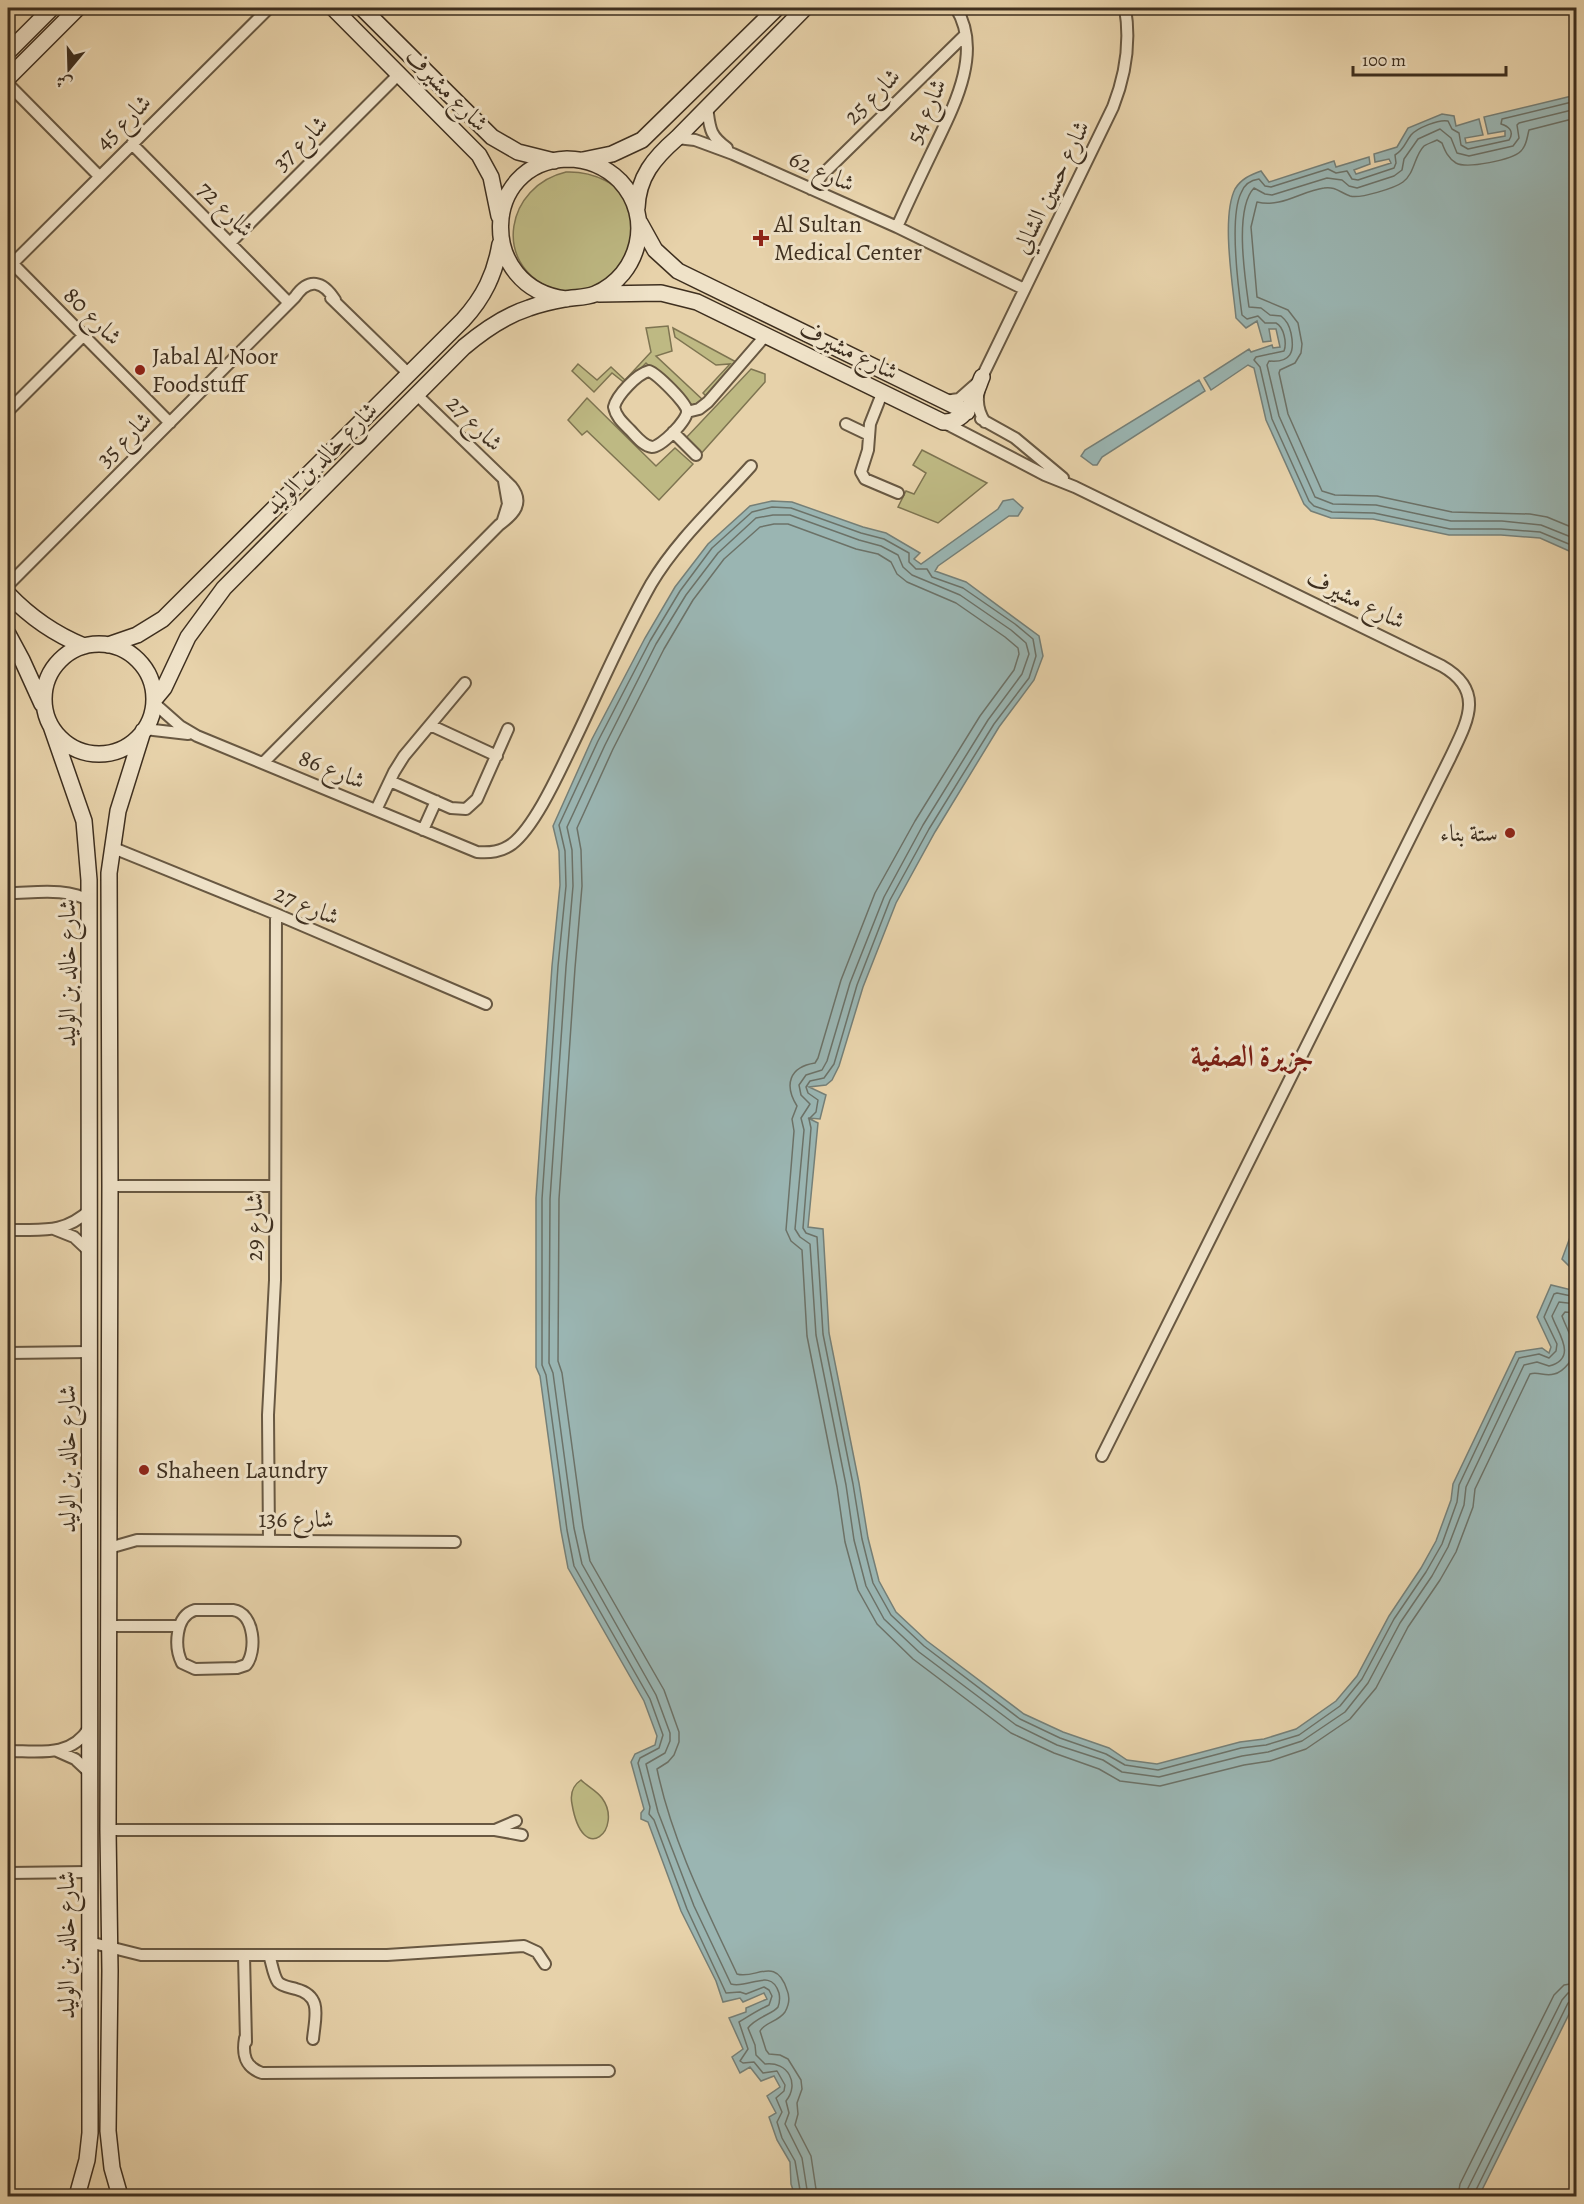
<svg xmlns="http://www.w3.org/2000/svg" width="1584" height="2204" font-family="Alegreya,Amiri,serif">
	<rect width="100%" height="100%" fill="#e7d2aa"/>
	<filter id="stains"><feTurbulence type="fractalNoise" baseFrequency=".00333" numOctaves="4"/><feColorMatrix values="0 0 0 0 .2 0 0 0 0 .09 0 0 0 0 .02 0 0 0 .5 -.17"/></filter>
	<radialGradient id="worn" r=".72"><stop offset=".6" stop-color="#630" stop-opacity="0"/><stop offset="1" stop-color="#630" stop-opacity=".3"/></radialGradient>
	<!-- green -->
	<path fill="#beb983" stroke="#7e7451" stroke-width="1.5" d="M566,172C591,171 624,183 631,210C634,222 633,236 634,248L601,288C590,289 576,294 564,293C560,292 555,289 551,288C492,264 506,186 566,172Z
		M668,326L672,351L656,356L704,401L695,409L646,363L626,384L612,373L594,392L572,371L578,364L597,380L611,367L625,380L651,352L646,328Z
		M673,328L738,363L707,397L703,393L730,364L716,365L675,337Z
		M751,369L765,374V382L698,457L684,440Z
		M587,398L656,466L675,448L693,464L659,500L587,431L582,435L568,420Z
		M922,450L987,483L938,523L898,507L906,491L914,494L926,473L913,465Z
		M581,1780C587,1786 597,1791 602,1798C624,1828 583,1869 572,1804C570,1794 572,1786 581,1780Z"/>
	<!-- water -->
	<path fill="#9ab5b2" stroke="#757f77" stroke-width="1.5" d="M1576,95V554L1540,538L1501,535H1449L1373,519L1331,518L1311,511L1304,504L1266,420L1254,368L1248,365L1211,390L1204,378L1249,349L1251,352L1272,345L1273,348L1280,347L1276,329H1269L1271,341L1263,342L1257,321L1246,328L1236,318C1233,286 1221,217 1235,189C1241,179 1250,175 1261,171L1269,182L1334,161L1336,167L1369,157L1370,164L1354,170L1356,174L1391,163L1389,159L1375,162L1374,154L1397,147L1408,128L1442,114L1454,116L1456,126L1479,119L1483,135L1465,138L1466,143L1505,136V131L1488,134L1484,117Z
		M1199,380L1205,391L1102,457L1097,465H1093L1081,456L1085,450Z
		M1013,499L1023,508L1018,516H1009L938,566L935,571L966,582L1039,636L1043,656L1034,680L999,727L935,832L896,903L863,987L839,1066L832,1080L826,1085L809,1087L826,1095L820,1119L808,1118L818,1123L808,1227L823,1229L829,1333L859,1483L868,1538L879,1581L896,1612L927,1641L1024,1714L1063,1732L1109,1748L1127,1760L1157,1764L1240,1742L1264,1739L1296,1729L1336,1701L1357,1676L1389,1616L1421,1568L1436,1541L1451,1500L1453,1484L1516,1352L1542,1348L1549,1353L1551,1347L1537,1317L1551,1285L1576,1291V2000L1479,2196H795L791,2184L790,2162L777,2140L769,2117L776,2113L767,2096L780,2087L774,2076L761,2081L750,2067L740,2073L732,2057L743,2049L729,2018L746,2012V2008L767,1999L764,1993L743,2002L740,1998L723,2002L716,1981L681,1911L648,1822L641,1819V1813L644,1809L631,1762L635,1754L655,1745L657,1736L644,1701L568,1568L561,1531L540,1376L536,1367V1198L552,966L560,885L559,851L553,826L592,739L645,638L675,587L708,544L750,506L772,501L792,502L863,527L886,533L920,553L914,559L921,564L998,509L1003,501Z
		M1576,1221V1273L1562,1259Z"/>
	<g fill="none" stroke-linecap="round" stroke-linejoin="round">
		<!-- shore -->
		<path stroke="#6c7268" stroke-width="1.5" d="M1576,101L1502,119L1501,124C1508,126 1515,131 1509,140L1468,149L1461,145L1459,133L1452,129L1448,121C1439,119 1417,128 1411,135C1405,143 1404,150 1395,155L1396,163L1394,168L1358,180L1352,179L1347,171L1336,173L1328,169L1271,187L1265,186L1259,179C1251,180 1244,185 1241,193C1229,218 1238,286 1242,315L1247,319L1258,316L1265,323H1276C1284,327 1287,343 1284,351L1256,357L1254,360L1260,367L1272,419L1309,501L1314,506L1332,512L1374,513L1450,529H1501L1540,532L1576,547
			M1576,109L1519,123L1517,125L1519,138L1513,146L1469,156L1457,153L1451,138L1440,129L1418,139L1404,159L1402,170L1394,176L1357,188L1349,186L1342,180L1327,178L1272,195L1265,194L1254,188C1234,209 1245,278 1249,307L1261,308L1270,315L1281,316C1287,321 1289,325 1291,333C1295,352 1291,363 1269,361L1267,365L1279,416L1315,497L1333,504L1376,505L1451,521H1502L1541,525L1576,539
			M1576,118L1529,130C1527,137 1527,145 1521,151C1512,160 1467,169 1456,163C1448,158 1445,151 1442,143L1437,140C1433,142 1427,144 1424,146C1414,156 1415,173 1403,182C1395,188 1360,199 1350,196C1341,193 1335,186 1324,188C1301,191 1282,208 1257,202L1251,227L1257,297L1288,310L1298,323L1302,344L1301,353L1295,363L1280,370L1279,373L1288,414L1322,491L1335,495L1377,496L1452,512L1530,514L1547,517L1576,529
			M801,2196L795,2161L782,2138L777,2122L782,2112L776,2098L784,2091L785,2085L777,2071L763,2073L754,2062L743,2063L740,2061L748,2049L739,2022C749,2016 758,2010 769,2005L772,1996L769,1990L764,1987L746,1994L740,1992L726,1993L687,1909L654,1820L649,1814L650,1807L638,1763L640,1758L659,1748L663,1735L650,1699L574,1566L567,1530L546,1375L542,1365V1199L558,966L566,886L565,851L559,825L598,741L650,641L680,591L712,548L752,512L772,507L791,508L861,533L884,539L909,553V562L916,569H927L932,577L963,588L1015,624L1033,639L1036,656L1029,678L994,724L929,829L890,900L857,985L834,1064L824,1078L810,1081L806,1087L808,1093L818,1100L816,1112L809,1119L811,1128L803,1228L806,1233L817,1237L823,1334L853,1484L862,1539L873,1583L891,1615L924,1646L1020,1719L1060,1738L1106,1754L1125,1765L1158,1770L1241,1748L1266,1745L1299,1735L1340,1706L1362,1679L1394,1619L1426,1572L1442,1544L1457,1502L1459,1485L1519,1358L1539,1354L1549,1358L1556,1351L1557,1344L1544,1317L1554,1294L1557,1293L1576,1297
			M808,2196L802,2158L785,2124L789,2113L786,2101C800,2084 788,2061 765,2064L756,2055L755,2045L748,2028C756,2017 773,2014 778,2007C780,2002 780,1998 779,1993C771,1967 749,1989 731,1984L694,1906L658,1812L646,1764L665,1753L670,1741V1733L656,1695L582,1564L574,1528L553,1373L549,1363L550,1199L566,967L573,886L572,850L567,827L605,745L656,644L686,595L718,553L756,518L773,515H790L859,540L881,546L898,555L903,567L912,575L960,595L1011,630L1026,643L1029,654L1022,674L988,720L923,825L884,897L850,983L827,1061L822,1070L806,1075L799,1085L801,1095L810,1104L801,1118L804,1130L795,1229L800,1237L810,1244L816,1335L846,1485L854,1540L866,1586L884,1619L919,1652L1016,1725L1057,1745L1103,1760L1122,1772L1159,1777L1242,1756L1268,1752L1302,1741L1345,1712L1368,1683L1400,1623L1432,1576L1448,1547L1464,1505L1466,1487L1524,1365L1537,1362L1549,1366C1579,1358 1557,1332 1552,1316L1559,1302L1576,1304
			M817,2196L811,2156L795,2125L798,2114L797,2103L802,2089L801,2080L788,2059L780,2055L769,2054L766,2050L760,2031C765,2022 778,2022 785,2012C789,2005 790,1997 787,1990C776,1955 755,1980 737,1974C706,1908 672,1841 657,1769L668,1762L674,1755L679,1742V1732L664,1690L590,1561L583,1527L562,1373L558,1361L559,1199L575,968L582,886L581,850L577,828L613,749L664,649L693,600L724,559L760,527L774,524H788L856,549L878,554L891,562L897,574L907,582L956,603L1005,637L1018,648L1019,654L1014,670L980,716L915,821L875,893L841,980L818,1058L815,1063C789,1067 784,1085 797,1106L792,1119L794,1131L786,1230L791,1241L802,1250L807,1336L837,1487L845,1542L858,1590L877,1624L913,1659L1011,1733L1054,1753L1099,1769L1120,1781L1160,1786L1244,1765L1270,1761L1306,1749L1350,1719L1376,1688L1408,1627L1440,1580L1456,1552L1473,1507L1475,1489L1530,1374C1538,1371 1545,1377 1554,1374C1560,1373 1565,1368 1569,1363C1579,1345 1568,1333 1562,1316L1565,1312L1576,1313
			M1458,2196L1460,2184L1554,1995L1564,1985L1576,1983
			M1467,2196L1468,2188L1562,2000L1568,1993L1576,1992
			M1475,2196V2192L1568,2003L1572,2000L1576,1999"/>
		<!-- street casing -->
		<g stroke="#685842" stroke-width="14">
			<path id="street" d="M8,84L99,176
				M707,107C710,128 709,135 727,148
				M677,138L695,140L733,154L897,227L1024,289
				M132,144L289,303
				M811,189L823,174L965,35
				M897,227C908,202 920,177 932,152C952,110 984,53 956,8
				M230,243L400,73
				M12,263L170,423
				M8,268L269,8
				M331,298L409,374
				M649,371C657,374 687,403 687,411C688,420 661,447 652,447C643,446 636,436 630,430C623,423 616,417 614,407C617,395 637,374 649,371Z
				M883,391L870,424L868,450L861,472L865,479L898,493
				M945,401L959,399L976,384
				M8,411L83,336
				M687,412L699,409L708,402L766,335
				M981,419L1015,438L1063,478
				M943,422L1045,475L1075,487L1442,666C1486,691 1467,722 1450,758L1102,1456
				M985,422C975,407 977,394 982,377L1113,107C1126,74 1131,43 1125,8
				M846,424L869,435
				M673,432L696,455
				M503,520L508,504L504,481
				M8,585L295,297C309,277 323,281 335,300
				M154,703L180,726L197,736L477,852C490,853 501,852 512,844C534,827 557,777 569,752C596,697 621,637 651,584C677,540 717,504 751,466
				M430,725L497,756
				M145,729L188,734
				M263,763L499,525C514,514 525,503 511,486L417,395
				M390,781L451,808L466,809L477,799L508,729
				M376,810L394,772L404,756L465,683
				M423,830L436,801
				M111,847L276,914L486,1004
				M8,893C34,893 67,887 90,901
				M110,1186H275
				M54,1229L74,1237L90,1252
				M8,1230C42,1229 62,1235 90,1210
				M8,1353L90,1352
				M269,1540L268,1415L275,1280L276,914
				M109,1548L137,1540L455,1542
				M195,1610H233C255,1613 257,1652 246,1665L237,1668L195,1669L182,1663C174,1647 175,1616 195,1610Z
				M109,1626H179
				M8,1751C38,1751 71,1758 89,1728
				M57,1751L75,1759L89,1772
				M108,1830H495L522,1835
				M495,1830L516,1821
				M8,1873L89,1872
				M89,1942L141,1955H387L524,1946L537,1952L545,1964
				M244,1955L246,2042
				M269,1955C272,1963 273,1975 278,1982C283,1987 290,1987 296,1989C323,1996 315,2017 313,2039
				M245,2038C242,2055 245,2067 262,2073L609,2071"/>
		</g>
		<!-- secondary casing -->
		<g stroke="#3e2f1f" stroke-width="18">
			<path id="secondary" d="M333,8L479,155L491,177L499,216
				M362,8L492,137L518,152L554,161
				M8,52L52,8
				M8,78L78,8
				M583,160L612,154L642,140L777,8
				M637,208C638,177 654,158 677,138L805,8
				M640,223L655,250L678,271L967,412
				M599,294L661,293L697,302L943,422C968,423 974,397 982,377
				M8,594C30,617 54,634 84,646
				M8,634L22,660L42,704
				M44 699a55 55 0 1 1 110 0a55 55 0 1 1-110 0Z
				M108,645L137,635L163,619L463,320C484,297 495,274 500,244
				M154,700L164,688L188,637L224,588L464,347C483,331 504,316 529,308C540,304 552,301 564,299C575,297 585,298 595,294C640,275 654,217 620,181C606,167 587,159 567,159C480,162 477,288 566,299
				M51,726L84,821L89,880L90,2133L87,2160L77,2196
				M120,2196L112,2168L108,2131L110,1971L108,1830L110,1186L109,873L118,811L143,731"/>
		</g>
		<!-- street -->
		<use href="#street" stroke="#efe2c8" stroke-width="10"/>
		<!-- secondary -->
		<use href="#secondary" stroke="#efe2c8" stroke-width="15"/>
	</g>
	<!-- markers -->
	<g fill="#8f2418" stroke="#efe2c8" stroke-width="2">
		<path d="M758 229h6v6h6v6h-6v6h-6v-6h-6v-6h6z"/>
		<circle cx="140" cy="370" r="6"/>
		<circle cx="1510" cy="833" r="6"/>
		<circle cx="144" cy="1470" r="6"/>
	</g>
	<g text-anchor="middle" stroke-width="6" stroke-linejoin="round" paint-order="stroke">
		<!-- street labels -->
		<g font-size="24" fill="#3e2f1f" stroke="#efe2c8">
			<text transform="translate(447 90) rotate(45)" y="8">شارع مشيرف</text>
			<text transform="translate(872 96) rotate(-45)" y="8">شارع 25</text>
			<text transform="translate(926 111) rotate(-67)" y="8">شارع 54</text>
			<text transform="translate(123 122) rotate(-45)" y="8">شارع 45</text>
			<text transform="translate(300 143) rotate(-45)" y="8">شارع 37</text>
			<text transform="translate(822 171) rotate(24)" y="8">شارع 62</text>
			<text transform="translate(1051 187) rotate(-64)" y="8">شارع حسين الشالي</text>
			<text transform="translate(226 209) rotate(45)" y="8">شارع 72</text>
			<text transform="translate(93 316) rotate(45)" y="8">شارع 80</text>
			<text transform="translate(849 350) rotate(26)" y="8">شارع مشيرف</text>
			<text transform="translate(475 423) rotate(45)" y="8">شارع 27</text>
			<text transform="translate(124 439) rotate(-45)" y="8">شارع 35</text>
			<text transform="translate(321 458) rotate(-45)" y="8">شارع خالد بن الوليد</text>
			<text transform="translate(1356 599) rotate(26)" y="8">شارع مشيرف</text>
			<text transform="translate(332 769) rotate(22)" y="8">شارع 86</text>
			<text transform="translate(307 905) rotate(23)" y="8">شارع 27</text>
			<text transform="translate(67 973) rotate(-90)" y="8">شارع خالد بن الوليد</text>
			<text transform="translate(254 1227) rotate(-90)" y="8">شارع 29</text>
			<text transform="translate(67 1459) rotate(-90)" y="8">شارع خالد بن الوليد</text>
			<text x="296" y="1527">شارع 136</text>
			<text transform="translate(66 1945) rotate(-90)" y="8">شارع خالد بن الوليد</text>
		</g>
		<!-- poi labels -->
		<g font-size="24" fill="#3e2f1f" stroke="#efe2c8" text-anchor="start">
			<text x="774" y="232">Al Sultan<tspan x="774" dy="28">Medical Center</tspan></text>
			<text x="152" y="364">Jabal Al Noor<tspan x="152" dy="28">Foodstuff</tspan></text>
			<text x="1498" y="841" text-anchor="end">ستة بناء</text>
			<text x="156" y="1478">Shaheen Laundry</text>
		</g>
		<!-- district labels -->
		<g font-size="30" font-weight="bold" fill="#7a1f14" stroke="#efe2c8">
			<text x="1252" y="1066">جزيرة الصفية</text>
		</g>
	</g>
	<!-- margin -->
	<rect width="1584" height="2204" fill="none" stroke="#e7d2aa" stroke-width="30"/>
	<rect x="9" y="9" width="1566" height="2186" fill="none" stroke="#3e2f1f" stroke-width="3"/>
	<rect x="15" y="15" width="1554" height="2174" fill="none" stroke="#3e2f1f" stroke-width="1.5"/>
	<!-- north arrow -->
	<g transform="translate(69 69) rotate(199)" stroke="#efe2c8" stroke-width="4.5" paint-order="stroke">
	<path d="M0-4.5L10 22L0 15L-10 22Z" fill="#3e2f1f"/>
	<text y="-9" font-size="16" font-weight="bold" text-anchor="middle" fill="#3e2f1f">ش</text>
	</g>
	<!-- scale -->
	<path d="M1353 66v9h153v-9" fill="none" stroke="#3e2f1f" stroke-width="3"/>
	<text x="1362" y="66" font-size="18" fill="#3e2f1f" stroke="#efe2c8" stroke-width="4.5" paint-order="stroke">100 m</text>
	<rect width="100%" height="100%" filter="url(#stains)"/>
	<rect width="100%" height="100%" fill="url(#worn)"/>
</svg>
